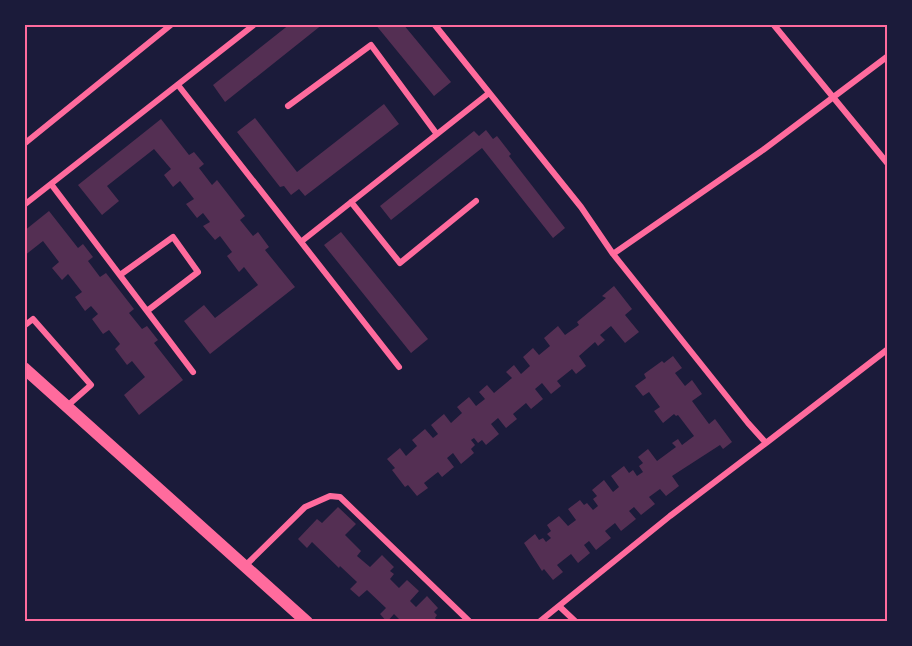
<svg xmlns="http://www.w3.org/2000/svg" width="912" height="646" font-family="Merriweather,serif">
	<rect width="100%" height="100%" fill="#1b1b3a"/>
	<!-- building -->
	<path fill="#542f53" d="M290,24H323L225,102L213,85Z
		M375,24H403L451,82L434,96Z
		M384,104L399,124L305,196L299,189L291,195L284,186L280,187L237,132L255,118L297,172Z
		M161,119L189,155L194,152L204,164L199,168L212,185L217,180L245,216L240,220L253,236L258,232L269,247L265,250L295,287L210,354L184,321L204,305L215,318L258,285L244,267L239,272L227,256L232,252L220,236L215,240L203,226L210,222L203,213L197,218L186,204L194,199L180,181L173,187L164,175L171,169L154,149L107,186L119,201L102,215L78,185Z
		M486,130L493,139L497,136L511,154L509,156L565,228L553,238L482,148L391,220L380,206L474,131L479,136Z
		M49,211L78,248L83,244L93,257L88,261L100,277L106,273L134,309L129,313L142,329L147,326L158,340L154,343L183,380L139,415L124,395L145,377L132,361L127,365L115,349L120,344L109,330L103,334L92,319L98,314L91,306L85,311L75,297L82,292L68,274L62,280L52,268L59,262L43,241L24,256V231Z
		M341,232L428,339L411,353L324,245Z
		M614,286L632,309L625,315L639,332L625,343L611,326L600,335L605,340L598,346L595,342L579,356L586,366L576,374L572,369L557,381L561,386L551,394L542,383L535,389L543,399L531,409L526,403L513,414L517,419L506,428L498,418L491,424L499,434L486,445L482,440L478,443L474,438L471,440L475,445L471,449L474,453L461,464L453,453L447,458L454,467L442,477L438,472L424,483L428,488L417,496L408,485L405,487L392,470L395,468L387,459L400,448L406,456L417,446L412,440L425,429L433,438L438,434L431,425L444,414L451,423L462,413L457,407L469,397L476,406L485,399L479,392L487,385L494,393L512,378L506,372L514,365L521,374L530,366L523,357L533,348L539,355L550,346L544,338L558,326L565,335L579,325L577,322L606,298L602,296Z
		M673,356L682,368L675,373L685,386L692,380L702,394L692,401L709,424L715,419L732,442L723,449L720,445L672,476L679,486L666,496L660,489L649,497L655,504L641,515L634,507L629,511L636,519L621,531L615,523L605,531L611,538L596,550L589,541L584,545L590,553L578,563L571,554L557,565L563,572L553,580L544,569L542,571L524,543L535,534L539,540L543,538L546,542L551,538L547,534L551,531L547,525L559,516L568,526L576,520L568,509L580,500L584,505L587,503L593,510L598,506L593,499L597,496L592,490L604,480L613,492L619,487L611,476L624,466L629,473L633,470L637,476L643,472L639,466L643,463L638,457L648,449L657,461L676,447L672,443L678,439L682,445L694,436L678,415L676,416L674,414L663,423L654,411L660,407L649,392L643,396L635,386L646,378L644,374L662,361L664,363Z
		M338,507L356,524L345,535L361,551L357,556L370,567L382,555L394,567L390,571L394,574L390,579L399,588L407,580L419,591L410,601L416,607L427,596L438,608L434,612L437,615L435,618L439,622H402L394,614L387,622L380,614L386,608L367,590L359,597L350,589L357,582L340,566L339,568L312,542L307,548L298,539L317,519L322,523Z"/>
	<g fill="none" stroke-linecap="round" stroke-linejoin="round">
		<!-- minor -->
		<path stroke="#ff6b9d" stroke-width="6" d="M434,24L581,207L613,254L748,423L766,443L888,349
			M773,24L888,164
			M178,85L399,367
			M288,106L371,45L436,133
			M24,144L172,24
			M51,184L193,372
			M351,202L400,263L476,201
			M24,205L255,24
			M302,241L489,93
			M613,254L763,150L888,56
			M120,275L173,237L198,272L147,311
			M24,326L33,319L91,385L66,407
			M245,566L305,507L330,496L340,497L470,622
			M559,606L576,622
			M539,622L670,516L766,443"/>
		<!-- secondary -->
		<path stroke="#ff6b9d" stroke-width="12" d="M24,368L307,622"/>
	</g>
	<!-- border -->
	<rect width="912" height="646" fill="none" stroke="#1b1b3a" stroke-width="51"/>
	<rect x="26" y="26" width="860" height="594" fill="none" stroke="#ff6b9d" stroke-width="2"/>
</svg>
